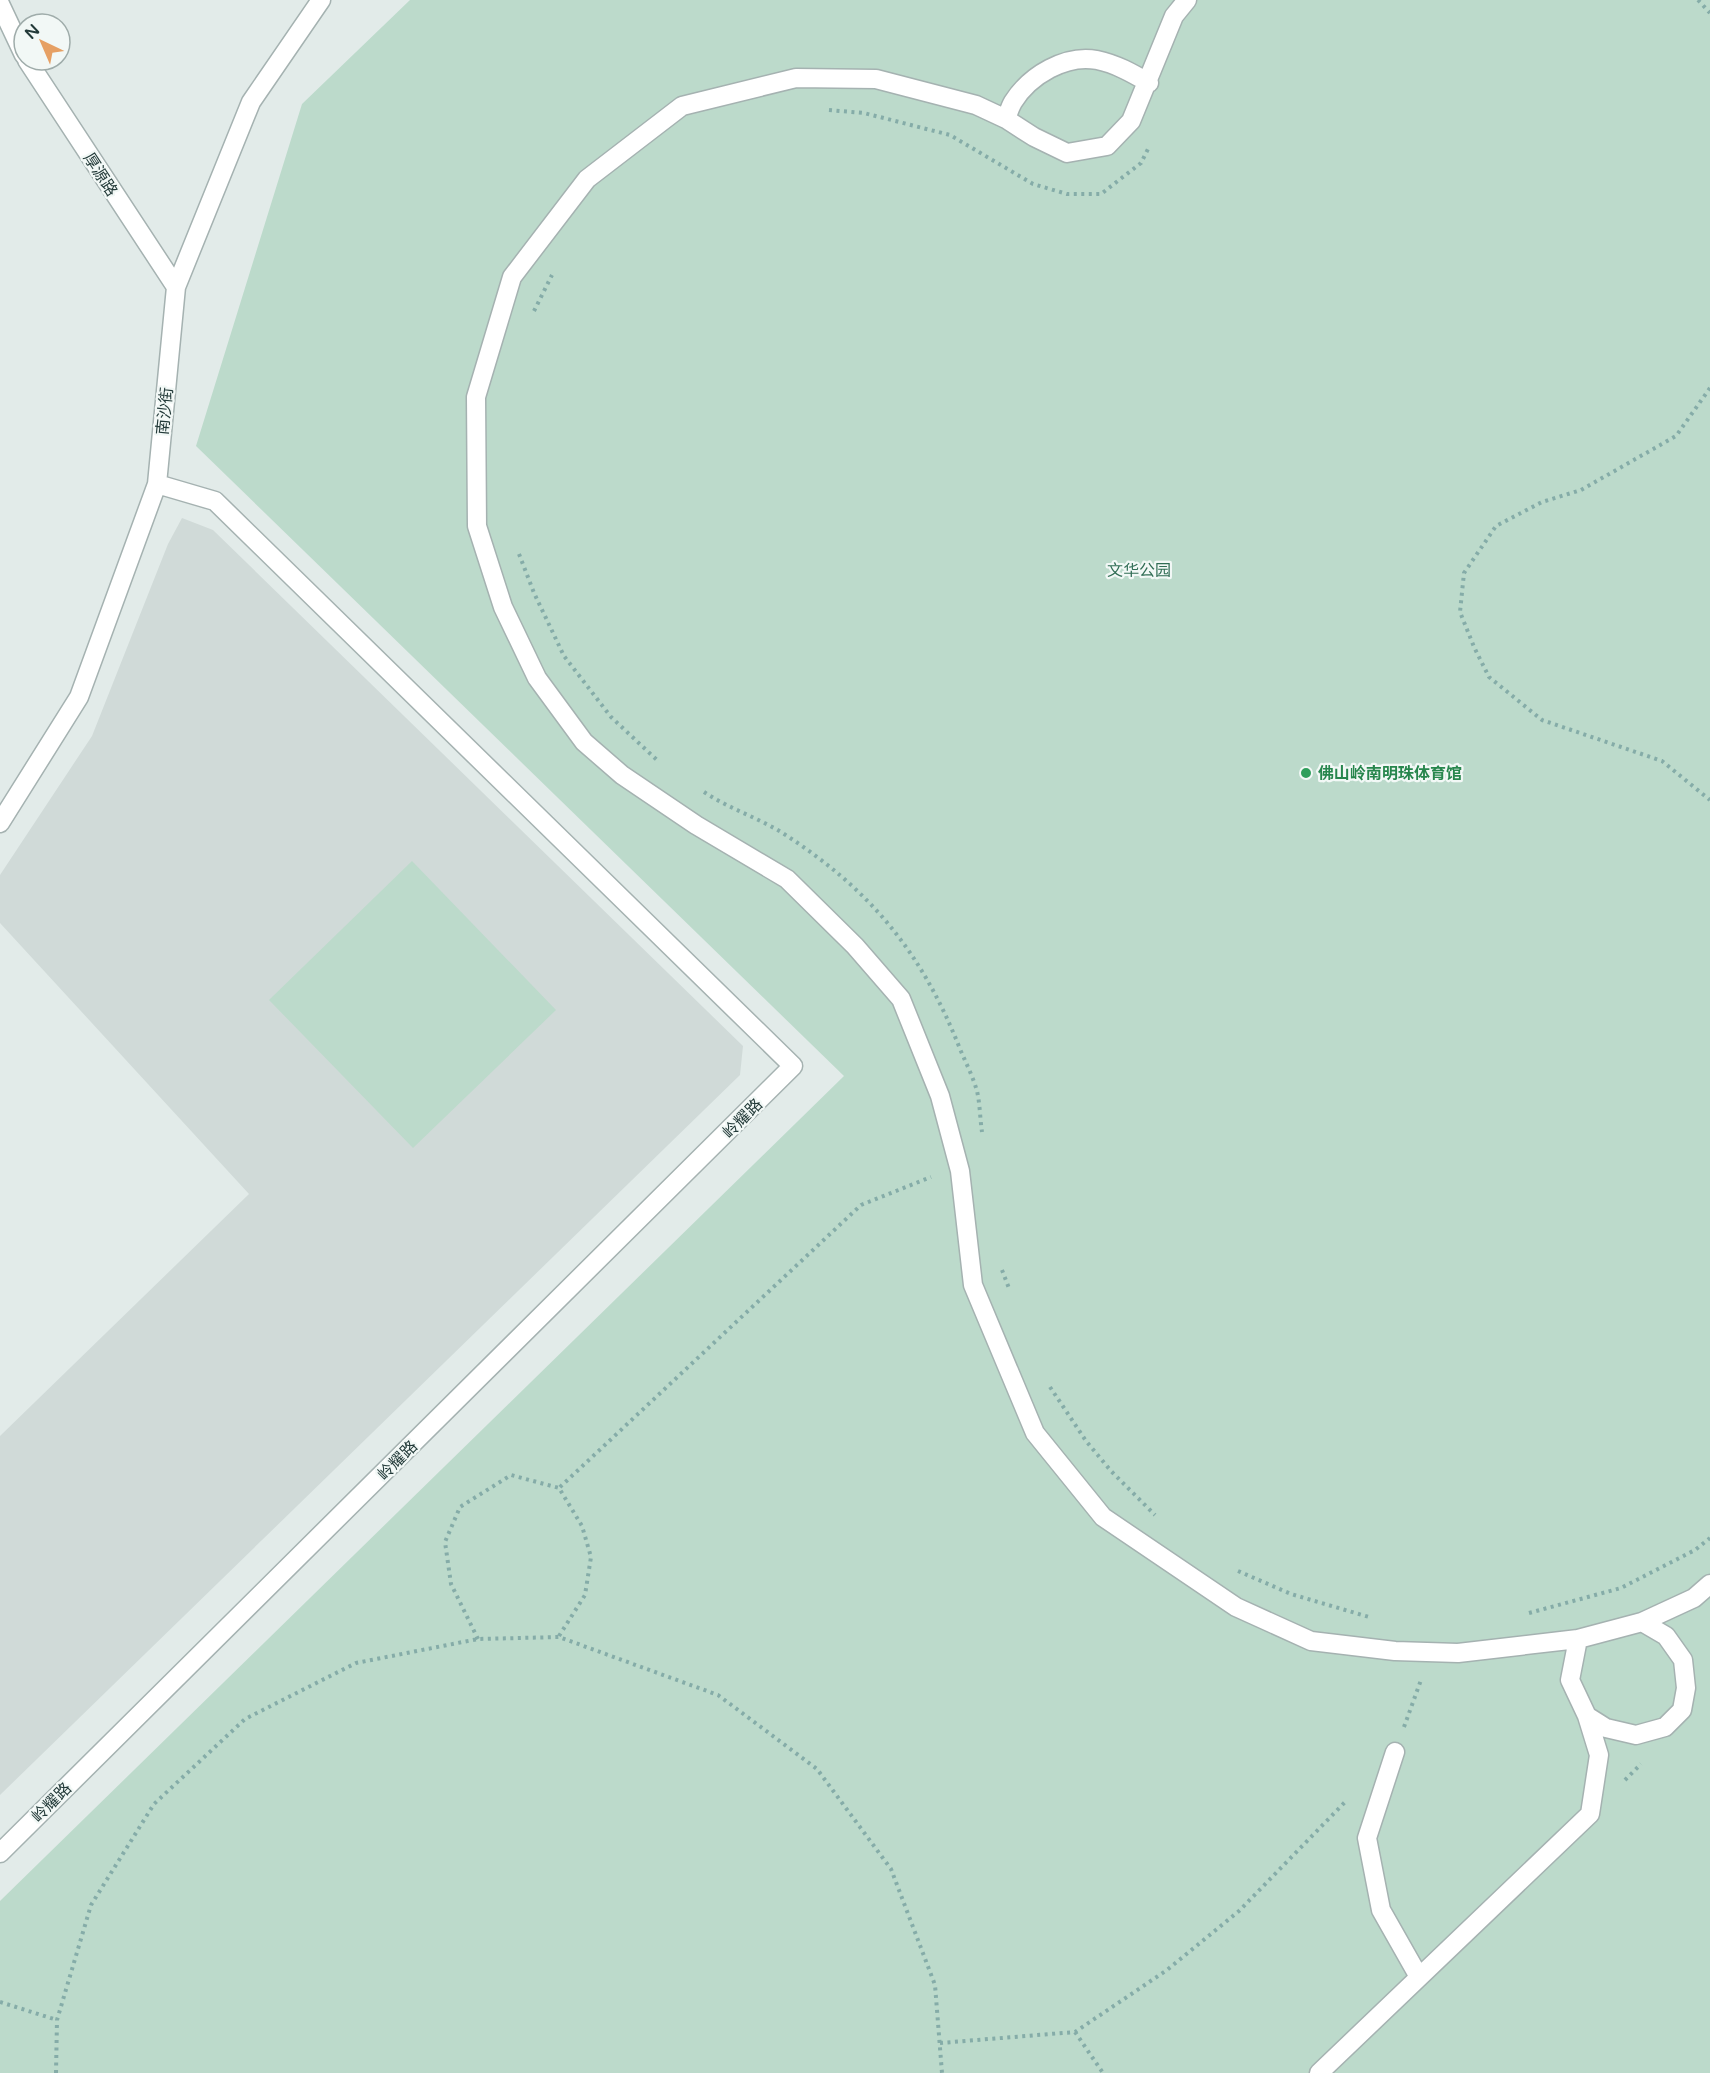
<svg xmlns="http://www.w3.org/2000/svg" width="1710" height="2073" font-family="'Varela Round','Noto Sans SC',sans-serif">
	<rect width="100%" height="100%" fill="#e2ebe9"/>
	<!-- built -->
	<path fill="#d0dad8" d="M182,518L213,530L743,1046L740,1075L0,1795V1436L249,1194L0,923V875L92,736L168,544Z"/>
	<!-- green -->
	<path fill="#bcdacb" d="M410,0H1710V2073H0V1901L844,1076L196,446L302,104Z
		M412,861L556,1010L413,1148L269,1000Z"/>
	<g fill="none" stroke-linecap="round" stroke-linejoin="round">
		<!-- minor casing -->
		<g stroke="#a5b2b1" stroke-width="21">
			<path id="minor" d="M1187,0L1174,16L1131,121L1107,146L1067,153L1034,137L1006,119L976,105L876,79L796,78L682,106L587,179L512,277L476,397L477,526L503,607L537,678L584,742L622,775L696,825L787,879L855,946L901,999L940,1096L960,1171L973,1285L1035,1433L1103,1517L1236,1607L1311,1641L1395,1651L1458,1653L1578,1639L1642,1622L1694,1598L1710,1584
				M0,4L24,55
				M27,60L176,287
				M1006,119C1008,114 1010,107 1013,102C1030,75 1066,54 1097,60C1116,64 1132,73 1149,83
				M0,823L79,697L157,484L176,287L251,102L321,0
				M1587,1716L1606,1728L1636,1735L1665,1727L1682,1710L1686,1688L1683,1660L1666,1636L1642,1622
				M1395,1752L1367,1838L1381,1910L1419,1977
				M0,1853L793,1066L215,501L157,484
				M1319,2073L1590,1814L1599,1755L1587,1716L1570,1680L1578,1639"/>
		</g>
		<!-- path -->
		<path stroke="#85aca8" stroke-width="4" stroke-dasharray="3 4.5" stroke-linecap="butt" d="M1698,0L1710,13
			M829,110L864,113L950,135L1033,184L1067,194H1101L1141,163L1149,147
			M534,311L552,275
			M1710,388L1676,436L1581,490L1542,502L1496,526L1464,573L1460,612L1474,647L1489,677L1542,720L1662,761L1710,800
			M519,554L534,593L564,656L611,717L658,761
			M704,792C728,808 756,817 781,832C869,888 922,952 960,1049C966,1063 973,1077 977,1091C980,1104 980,1119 982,1132
			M1002,1270L1010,1291
			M1050,1387L1086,1441L1111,1471L1155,1515
			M1238,1571L1291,1594L1369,1617
			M1529,1613L1621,1588L1695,1550L1710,1538
			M559,1636L585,1595L591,1557L582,1526L559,1488L861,1205L931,1177
			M478,1639L451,1584L445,1542L460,1507L511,1475L559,1488
			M1404,1727L1421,1680
			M1625,1780L1641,1764
			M0,2002L57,2020
			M1075,2032L1103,2073
			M940,2043L1075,2032L1167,1970L1239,1911L1347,1800
			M56,2073L57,2020L91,1905L154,1804L245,1719L356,1663L478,1639L559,1637L718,1695L817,1769L891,1869L935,1985L942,2073"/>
		<!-- minor -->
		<use href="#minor" stroke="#fff" stroke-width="18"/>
	</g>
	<!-- markers -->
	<circle fill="#2e9e5b" stroke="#f2f8f6" stroke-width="2" cx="1306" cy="773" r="6"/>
	<g text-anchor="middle" stroke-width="4.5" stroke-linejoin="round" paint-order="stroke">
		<!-- street labels -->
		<g font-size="16" fill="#233a39" stroke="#f2f8f6">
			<text transform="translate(101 174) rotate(57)" y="6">厚源路</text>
			<text transform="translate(164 411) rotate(-84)" y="6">南沙街</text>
			<text transform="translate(742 1118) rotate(-45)" y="6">岭耀路</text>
			<text transform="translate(397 1460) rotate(-45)" y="6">岭耀路</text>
			<text transform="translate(51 1802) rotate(-45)" y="6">岭耀路</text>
		</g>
		<!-- park labels -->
		<g font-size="16" fill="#316d55" stroke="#f2f8f6">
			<text x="1139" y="576">文华公园</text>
		</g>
		<!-- leisure labels -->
		<g font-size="16" font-weight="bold" fill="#27864d" stroke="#f2f8f6" text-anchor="start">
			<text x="1318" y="779">佛山岭南明珠体育馆</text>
		</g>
	</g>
	<!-- north arrow -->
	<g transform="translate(42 42) rotate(316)"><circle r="28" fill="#f2f8f6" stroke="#9facaa" stroke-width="1.5"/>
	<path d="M0-4.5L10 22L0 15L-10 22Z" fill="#e6a064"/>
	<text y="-9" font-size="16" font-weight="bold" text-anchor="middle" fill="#233a39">N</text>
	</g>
</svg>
